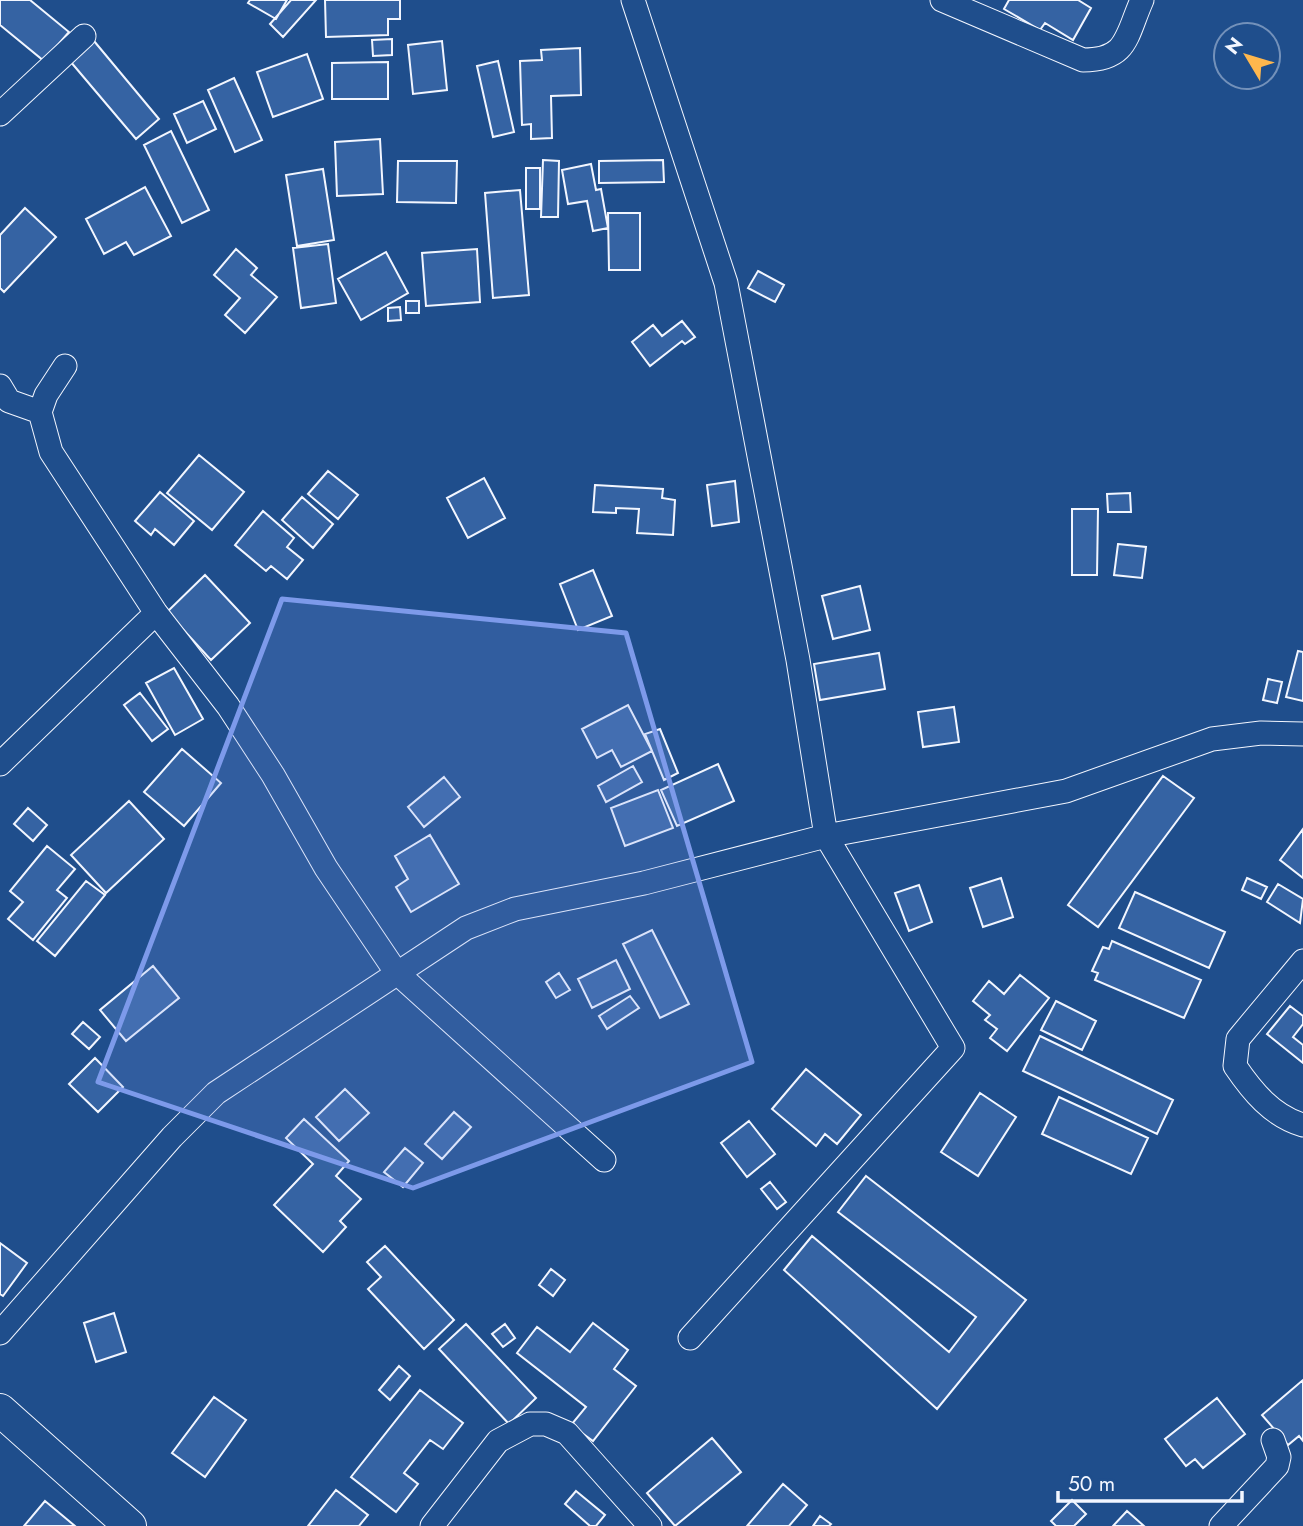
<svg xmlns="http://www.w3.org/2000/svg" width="1303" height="1526" font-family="Jost,sans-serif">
	<rect width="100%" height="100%" fill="#1f4e8c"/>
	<!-- building -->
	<path fill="#3563a3" stroke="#f2f6ff" stroke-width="2" d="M0,0H30L69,32L44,61L0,25Z
		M250,0H287L276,19L248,3Z
		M291,0H316L283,37L270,24Z
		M325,0H400V19H388V35L326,37Z
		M1009,0H1078L1091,8L1073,40L1045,23L1040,30L1004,9Z
		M392,39V55L373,56L372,40Z
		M94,41L159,119L136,139L70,61Z
		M442,41L447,90L413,94L408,45Z
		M580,48L581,95L551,96L552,138L531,139V124L522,125L520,61L542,60L541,50Z
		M307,54L323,99L273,117L257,72Z
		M498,61L514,132L493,137L477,66Z
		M388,62V99H332V63Z
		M234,78L262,140L235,152L208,90Z
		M203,101L216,129L187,143L174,114Z
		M171,131L209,210L182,223L144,145Z
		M380,139L383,194L337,196L335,142Z
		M543,160L559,161L558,217H541Z
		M663,160L664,182L599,183V161Z
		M398,161H457L456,203L397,202Z
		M591,164L596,190L601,189L608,228L593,231L587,201L568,204L562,170Z
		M526,168H540V209H526Z
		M323,169L334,240L297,246L286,175Z
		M145,187L171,236L134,255L126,242L104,254L86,219Z
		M520,190L529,295L493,298L485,193Z
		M25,208L56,237L4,292L0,288V235Z
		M608,213H640V270H609Z
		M328,244L336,303L301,308L293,248Z
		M236,249L257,268L251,275L277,297L245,333L225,315L240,298L214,275Z
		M477,249L480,302L426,306L422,253Z
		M386,252L408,293L361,320L338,279Z
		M758,271L784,285L775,302L748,288Z
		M406,301H419V313H406Z
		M400,307L401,320L388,321V308Z
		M682,321L695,337L685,344L682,341L650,366L632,342L653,325L662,336Z
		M199,455L244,492L212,530L167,493Z
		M328,471L358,495L338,519L308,494Z
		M484,478L505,518L468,538L447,498Z
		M735,481L739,522L712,526L707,485Z
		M595,485L663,489L662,498L675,500L673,535L637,533L639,509L616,508V513L593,512Z
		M160,492L194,521L174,545L155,529L151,535L135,521Z
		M1130,493L1131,512H1108L1107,494Z
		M302,497L333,524L313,548L282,520Z
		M1072,509H1098L1097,575H1072Z
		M263,511L294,538L287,547L303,560L287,579L271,566L266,571L235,545Z
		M1118,544L1146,547L1142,578L1114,575Z
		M593,570L612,616L578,630L560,584Z
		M205,575L250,623L211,660L167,612Z
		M860,586L870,630L833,639L822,596Z
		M1298,651L1303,652V701L1286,697Z
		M879,653L885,689L820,700L814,664Z
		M174,668L203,719L175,735L146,683Z
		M1268,679L1282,682L1277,703L1263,700Z
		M140,693L168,729L152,741L124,705Z
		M628,705L652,751L621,767L612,750L597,758L582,729Z
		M954,707L959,742L923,747L918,712Z
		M660,729L678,773L664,780L645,734Z
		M182,749L221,783L184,826L144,792Z
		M718,764L734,801L677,826L661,790Z
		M633,766L642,782L606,802L598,786Z
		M1163,776L1194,798L1098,927L1068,905Z
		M444,777L460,797L424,827L408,807Z
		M658,790L673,828L625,846L611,808Z
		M129,801L164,839L106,893L71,855Z
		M28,808L47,825L33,841L14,824Z
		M1303,829V878L1280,860Z
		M430,835L459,884L411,912L396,887L408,879L395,856Z
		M47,846L75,869L57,890L67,898L33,940L8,919L23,902L10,891Z
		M1001,878L1013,917L983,927L970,888Z
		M1247,878L1267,887L1261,899L1242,890Z
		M86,881L105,895L55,956L37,941Z
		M1278,884L1303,899L1300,923L1267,902Z
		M919,885L932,922L909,931L895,893Z
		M1135,892L1225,932L1209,968L1119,928Z
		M652,930L689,1004L660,1018L623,944Z
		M1112,941L1201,980L1184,1018L1095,980L1098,973L1092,971L1103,947L1109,949Z
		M616,960L630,989L592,1008L578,979Z
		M153,966L179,998L126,1041L100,1010Z
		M559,973L570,990L556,998L546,982Z
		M1020,975L1049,998L1007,1051L990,1038L997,1029L985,1020L990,1015L973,1001L989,981L1004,994Z
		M630,996L639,1008L607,1029L599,1016Z
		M1056,1001L1096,1021L1082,1050L1041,1030Z
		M1290,1006L1303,1016V1024L1293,1037L1303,1045V1063L1267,1034Z
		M83,1022L100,1037L89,1049L72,1034Z
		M1040,1036L1173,1100L1157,1134L1023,1071Z
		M95,1058L123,1087L98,1112L69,1084Z
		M806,1069L861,1115L837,1144L825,1134L816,1146L772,1109Z
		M345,1089L369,1113L339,1141L316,1117Z
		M980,1093L1016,1117L978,1176L941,1152Z
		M1059,1097L1148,1138L1131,1174L1042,1134Z
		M454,1112L471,1127L442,1159L425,1144Z
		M304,1119L349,1161L336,1176L361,1199L340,1221L346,1227L323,1252L274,1205L313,1164L286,1138Z
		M749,1121L775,1154L747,1177L721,1143Z
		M405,1148L423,1163L403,1187L384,1172Z
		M866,1176L1026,1300L937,1409L784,1270L812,1236L949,1352L976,1317L838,1212Z
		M770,1182L786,1202L777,1209L761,1189Z
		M0,1243L27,1263L3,1296L0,1294Z
		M385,1246L454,1320L424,1349L368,1289L381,1277L367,1262Z
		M551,1269L565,1280L553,1296L539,1285Z
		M114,1313L126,1352L96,1362L84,1323Z
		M593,1323L628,1350L614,1369L636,1386L593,1441L571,1425L586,1407L517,1353L537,1327L570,1352Z
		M466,1324L536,1398L509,1424L439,1349Z
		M505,1324L515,1338L503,1347L492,1334Z
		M399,1366L410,1376L390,1400L379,1390Z
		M1303,1380V1441L1299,1436L1288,1445L1262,1415Z
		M420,1390L463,1423L443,1449L430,1440L404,1473L418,1484L396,1512L351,1477Z
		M214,1397L246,1420L205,1477L172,1453Z
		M1217,1398L1245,1434L1203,1468L1195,1459L1186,1466L1165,1439Z
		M712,1438L741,1472L675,1526L647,1493Z
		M783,1484L807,1505L789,1526H747Z
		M336,1490L368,1515L359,1526H308Z
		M576,1491L605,1515L596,1526H590L565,1504Z
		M1072,1500L1086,1514L1074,1526H1056L1051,1521Z
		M45,1501L75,1526H24Z
		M1127,1511L1144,1526H1113Z
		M820,1516L831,1524L829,1526H813Z"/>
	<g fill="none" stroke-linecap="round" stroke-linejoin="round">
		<!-- street casing -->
		<g stroke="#f2f6ff" stroke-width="25">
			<path id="street" d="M633,0L726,283L798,660L826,836L953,1048L690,1338
				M942,0L1083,60C1128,60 1126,36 1142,0
				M0,114L84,36
				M65,366L46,395L40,412L51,452L156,613L228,706L273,775L326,868L396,972L604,1160
				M0,386L9,401L40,412
				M0,764L156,613
				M1303,961L1238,1039L1235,1066C1252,1091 1272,1116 1303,1125
				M0,1333L172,1137L216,1093L466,928L515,909L644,883L826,836L1066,791L1212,739L1261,733L1303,734
				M432,1526L498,1441L530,1424H546L567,1433L650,1526
				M1221,1526L1277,1466L1279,1457L1273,1440"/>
		</g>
		<!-- secondary casing -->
		<g stroke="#f2f6ff" stroke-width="34">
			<path id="secondary" d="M0,1410L130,1526"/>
		</g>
		<!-- street -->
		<use href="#street" stroke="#1f4e8c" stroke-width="23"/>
		<!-- secondary -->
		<use href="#secondary" stroke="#1f4e8c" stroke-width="32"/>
	</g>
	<!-- marked area -->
	<path fill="#7d9aea" fill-opacity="0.2" stroke="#7d9aea" stroke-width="5" stroke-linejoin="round" d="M282,599L626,633L752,1062L413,1188L98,1082Z"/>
	<!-- north arrow -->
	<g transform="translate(1247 56) rotate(308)"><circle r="33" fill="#1f4e8c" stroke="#7391ba" stroke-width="2"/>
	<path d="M0-5L12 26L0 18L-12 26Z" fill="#ffb74d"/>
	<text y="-10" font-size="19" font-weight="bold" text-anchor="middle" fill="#f2f6ff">N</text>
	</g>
	<!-- scale -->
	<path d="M1058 1491v10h184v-10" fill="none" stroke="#f2f6ff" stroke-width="3.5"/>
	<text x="1068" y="1491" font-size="21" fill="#f2f6ff" stroke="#1f4e8c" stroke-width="5" paint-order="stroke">50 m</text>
</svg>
